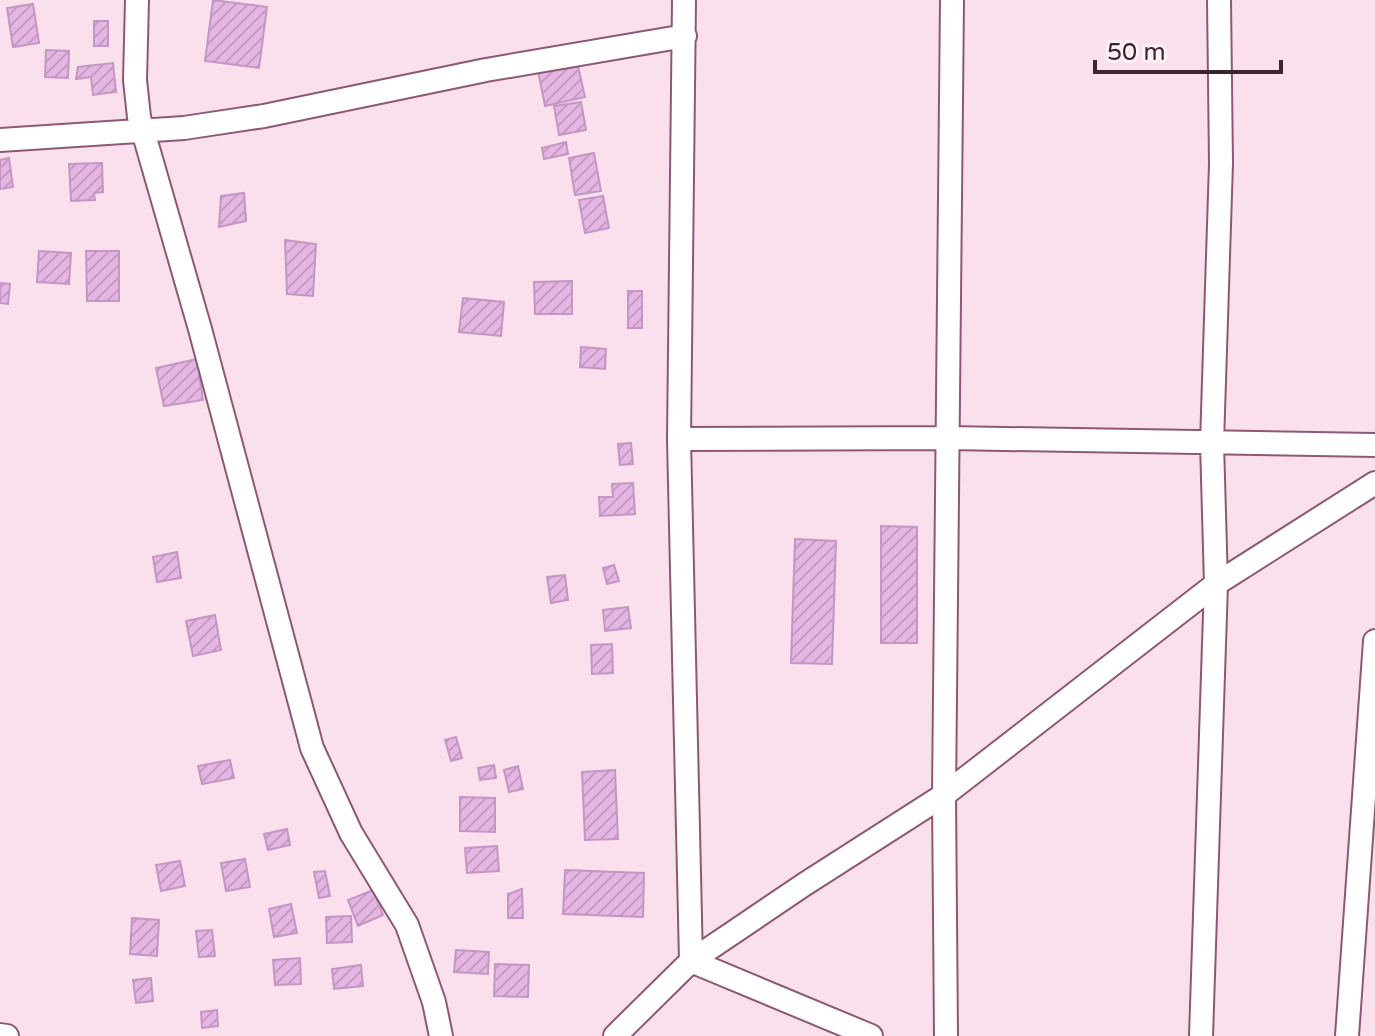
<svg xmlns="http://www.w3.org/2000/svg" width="1375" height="1036" font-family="'Varela Round',sans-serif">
	<defs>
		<pattern id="building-hatch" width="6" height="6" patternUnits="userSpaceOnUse" patternTransform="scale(2)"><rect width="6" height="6" fill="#e5b6e4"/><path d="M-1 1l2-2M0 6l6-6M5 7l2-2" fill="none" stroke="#c59cc4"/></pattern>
	</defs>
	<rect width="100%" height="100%" fill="#fae0ec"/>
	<!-- building -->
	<path fill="url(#building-hatch)" stroke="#c496c3" stroke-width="2" d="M213,0L267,7L259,68L205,61Z
		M33,4L39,43L13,47L7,8Z
		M94,21H108V46H94Z
		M46,50L69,51L68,78L45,77Z
		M577,62L585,97L545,106L538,71Z
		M113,63L116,92L93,95L91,77L76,79L78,67Z
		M581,102L586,130L559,135L554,106Z
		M566,142L568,154L544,159L542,148Z
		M594,153L601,191L575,195L569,158Z
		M9,158L13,187L0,189V160Z
		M102,163L103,192L94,193L95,200L71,201L69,164Z
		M244,193L246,221L219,227L221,196Z
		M603,196L609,228L585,233L579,200Z
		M285,240L316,244L313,296L287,294Z
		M39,251L71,253L69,284L37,282Z
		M86,251H119V301H87Z
		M572,281V314H535L534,282Z
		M0,283L10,284L8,304L0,303Z
		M628,291H642V328H628Z
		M463,298L504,302L501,336L459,332Z
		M581,347L606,349L605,369L580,367Z
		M197,359L203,400L164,406L156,368Z
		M631,443L633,464L620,465L618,444Z
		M633,483L635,514L600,516L599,497H613L612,484Z
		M881,526L917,527V643H881Z
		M795,539L836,541L832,664L791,663Z
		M177,552L181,578L157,582L153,557Z
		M614,565L619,581L607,584L603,568Z
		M565,575L568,600L551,603L547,577Z
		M628,607L631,628L605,631L603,610Z
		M215,615L221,650L193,656L186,621Z
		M612,644L613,673L592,674L591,645Z
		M456,737L462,758L451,761L445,740Z
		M230,760L234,778L202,784L198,766Z
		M494,765L496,778L480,780L478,768Z
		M518,766L523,789L509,792L504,770Z
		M615,770L618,839L585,840L582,772Z
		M460,797L495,798V832L460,831Z
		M287,829L290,845L268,850L264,834Z
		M497,846L499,871L467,873L465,848Z
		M245,859L250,887L226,891L221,863Z
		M180,861L185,886L161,891L156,865Z
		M565,870L644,873L643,917L563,914Z
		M325,871L330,896L319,898L314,872Z
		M522,889L523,918H508V894Z
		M373,890L383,915L358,926L348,900Z
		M291,904L297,933L274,937L269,909Z
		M351,916L352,942L327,943L326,917Z
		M132,918L159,920L157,956L130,954Z
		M212,930L215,956L199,957L196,931Z
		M456,950L489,952L488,974L454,972Z
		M300,958L301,984L275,985L273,960Z
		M495,964L529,965L528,997L494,996Z
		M361,965L363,986L334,989L332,969Z
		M151,978L153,1001L136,1003L133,980Z
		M217,1010L218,1026L202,1028L201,1012Z"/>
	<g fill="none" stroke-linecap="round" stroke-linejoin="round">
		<!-- minor casing -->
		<g stroke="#8e5875" stroke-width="26">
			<path id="minor" d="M137,0L135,80L139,117L200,329L312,748L351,833L407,925L434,1002L441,1036
				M684,0L679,439L691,961
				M0,140L184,128L264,116L486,70L685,36
				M679,439L949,438L1375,445
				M691,961L871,1036
				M0,1035L7,1036
				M615,1036L691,961L805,884L944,795L1216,584L1375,483
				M946,1036L944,795L952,0
				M1201,1036L1216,584L1212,443L1221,163L1219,0
				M1347,1036L1375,641"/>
		</g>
		<!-- minor -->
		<use href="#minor" stroke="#fff" stroke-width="22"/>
	</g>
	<!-- scale -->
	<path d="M1095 60v12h186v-12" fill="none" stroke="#3c2431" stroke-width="4"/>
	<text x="1107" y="60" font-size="24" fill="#3c2431" stroke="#fef1f7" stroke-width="6" paint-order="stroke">50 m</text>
</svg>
